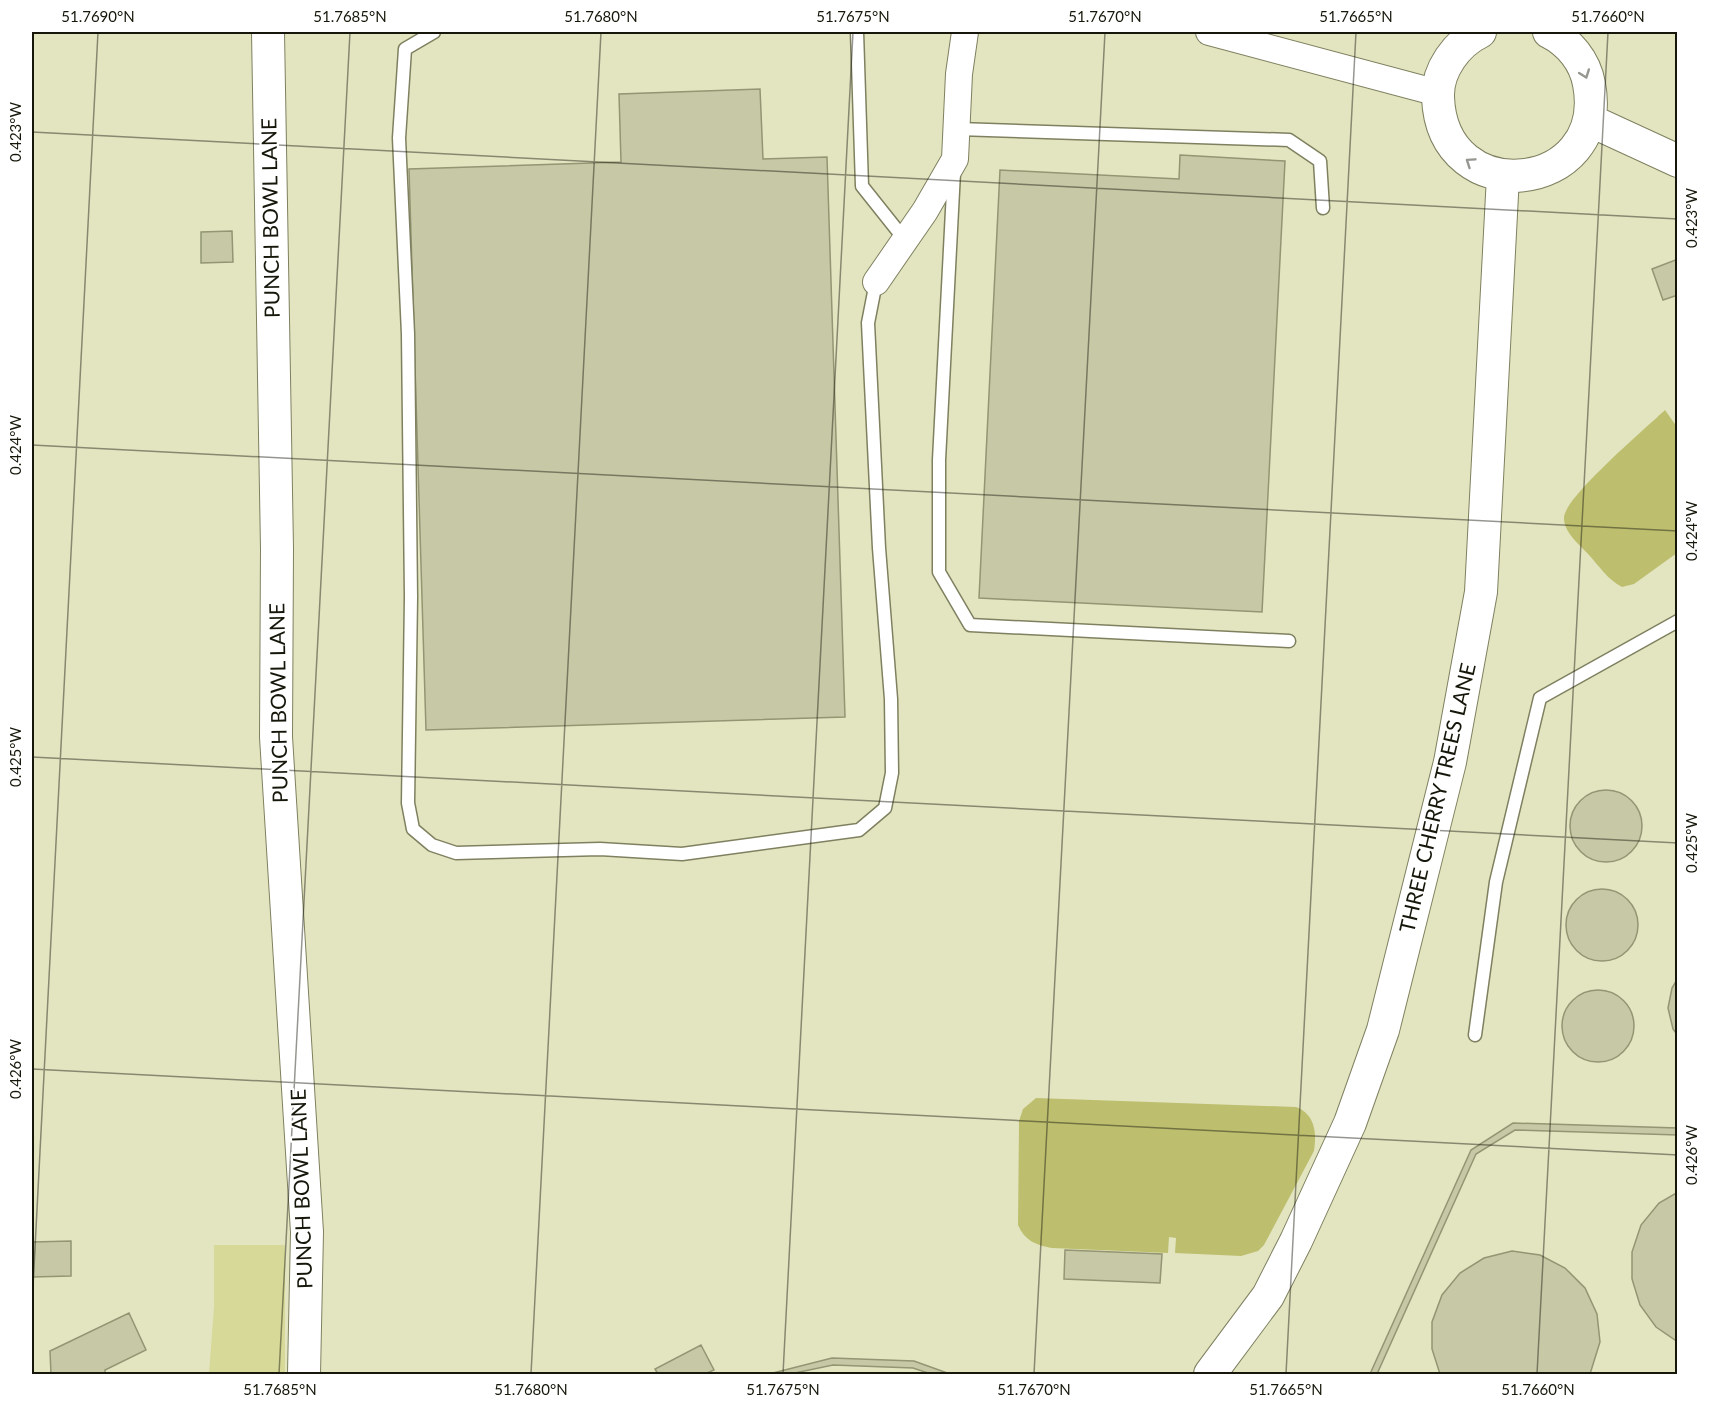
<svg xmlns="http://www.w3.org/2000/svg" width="1709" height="1406" font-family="Lato,sans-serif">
	<rect width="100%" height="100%" fill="#e3e5c1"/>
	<!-- green -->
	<path fill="#d6d997" d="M214,1245H285V1374H209L214,1307Z"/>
	<!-- water -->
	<path fill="#bdbf6f" d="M1665,410L1677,427V553L1634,584L1622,587C1608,580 1599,566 1589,555C1580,545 1563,532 1564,517C1566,496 1646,428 1665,410Z
		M1036,1098L1296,1107C1315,1114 1317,1133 1314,1151L1264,1245L1258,1251L1241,1256L1175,1253L1176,1238L1169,1237L1168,1253L1052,1248C1036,1245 1025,1241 1018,1225L1019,1121L1023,1109Z"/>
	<!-- building -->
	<path fill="#c7c9a6" stroke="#939573" stroke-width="1.5" d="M760,89L763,159L827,157L845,717L426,730L409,169L621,162L619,94Z
		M1180,155L1285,161L1262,612L979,598L1000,170L1179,179Z
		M232,231L233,262L201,263V232Z
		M1678,259V295L1663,300L1652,269Z
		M1570 826a36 36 0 1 1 72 0a36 36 0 1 1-72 0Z
		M1566 925a36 36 0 1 1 72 0a36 36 0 1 1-72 0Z
		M1678,978V1036L1673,1029L1668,1008L1672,988Z
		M1562 1026a36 36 0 1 1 72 0a36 36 0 1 1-72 0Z
		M1513,1123L1678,1128V1135L1515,1130L1476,1154L1377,1374H1370L1471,1150Z
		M1678,1192V1342L1656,1327L1640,1305L1632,1279V1252L1641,1225L1659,1203Z
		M71,1241V1276L32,1277V1242Z
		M1065,1250L1162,1254L1160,1283L1064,1279Z
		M1512,1251L1540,1255L1565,1268L1585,1288L1597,1314L1600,1342L1590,1374H1440L1432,1349V1322L1442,1295L1460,1273L1484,1258Z
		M129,1313L146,1350L105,1370V1374H51L50,1351Z
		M701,1345L714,1370L705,1374H658L655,1369Z
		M832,1358L914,1361L950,1374H931L913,1368L833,1365L790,1374H769Z"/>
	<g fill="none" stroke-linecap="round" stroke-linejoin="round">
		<!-- service casing -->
		<g stroke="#7f805f" stroke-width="15">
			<path id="service" d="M434,32L405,49L399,138L408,334L411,597L408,803L413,829L432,845L456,853L600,849L682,854L859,830L885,808L892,773L891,699L879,548L868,323L876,282
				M857,32L862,186L905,240
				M958,129L1289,140L1320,161L1323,208
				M954,172L939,460V572L970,625L1289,641
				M1475,1035L1496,882L1540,698L1678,621"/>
		</g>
		<!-- minor casing -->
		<g stroke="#7f805f" stroke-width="28">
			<path id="minor" d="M1209,32L1438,93
				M876,282L925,211L955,159L959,74L965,32"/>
		</g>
		<!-- tertiary casing -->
		<g stroke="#7f805f" stroke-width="34">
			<path id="tertiary" d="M268,32L277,549L276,737L307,1232L304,1374
				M1480,32C1457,43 1437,70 1438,97C1442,213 1610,194 1589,84C1585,61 1569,42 1549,32
				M1589,120L1678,161
				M1210,1374L1268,1296L1296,1241L1350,1123L1383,1030L1450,762L1481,592L1503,176"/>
		</g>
		<!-- service -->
		<use href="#service" stroke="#fff" stroke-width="12"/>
		<!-- minor -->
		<use href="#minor" stroke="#fff" stroke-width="26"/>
		<!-- tertiary -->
		<use href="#tertiary" stroke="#fff" stroke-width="32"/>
	</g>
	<!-- one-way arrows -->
	<defs><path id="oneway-chevron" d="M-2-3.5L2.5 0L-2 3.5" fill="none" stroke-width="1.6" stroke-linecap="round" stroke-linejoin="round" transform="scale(1.5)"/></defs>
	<g stroke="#969791">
		<use href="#oneway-chevron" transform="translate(1585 74) rotate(70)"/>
		<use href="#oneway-chevron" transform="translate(1470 162) rotate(-146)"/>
	</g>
	<!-- ticks -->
	<path fill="none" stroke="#16170a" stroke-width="1.5" stroke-opacity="0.45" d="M32,132L1678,219M32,445L1678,531M32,757L1678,843M32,1069L1678,1155M32,1306L98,32M279,1374L350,32M531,1374L601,32M783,1374L853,32M1034,1374L1105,32M1286,1374L1356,32M1537,1374L1608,32"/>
	<g text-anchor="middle" stroke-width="4.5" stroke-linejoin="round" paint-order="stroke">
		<!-- street labels -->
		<g font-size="21" fill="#16170a" stroke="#fff">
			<text transform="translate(271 218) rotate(-91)" y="7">PUNCH BOWL LANE</text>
			<text transform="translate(279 703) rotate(-91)" y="7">PUNCH BOWL LANE</text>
			<text transform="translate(1438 798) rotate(-77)" y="7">THREE CHERRY TREES LANE</text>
			<text transform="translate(302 1189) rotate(-92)" y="7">PUNCH BOWL LANE</text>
		</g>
	</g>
	<!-- border -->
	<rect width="1709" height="1406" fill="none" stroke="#ffffff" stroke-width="66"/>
	<rect x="33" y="33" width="1643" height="1340" fill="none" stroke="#16170a" stroke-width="2"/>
	<g font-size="15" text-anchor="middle" fill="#16170a">
		<text x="98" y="22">51.7690°N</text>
		<text x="350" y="22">51.7685°N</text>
		<text x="601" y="22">51.7680°N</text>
		<text x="853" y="22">51.7675°N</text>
		<text x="1105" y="22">51.7670°N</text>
		<text x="1356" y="22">51.7665°N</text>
		<text x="1608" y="22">51.7660°N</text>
		<text transform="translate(16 132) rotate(-90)" y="5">0.423°W</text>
		<text transform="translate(1692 218) rotate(-90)" y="5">0.423°W</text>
		<text transform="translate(16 445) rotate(-90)" y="5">0.424°W</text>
		<text transform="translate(1692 531) rotate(-90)" y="5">0.424°W</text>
		<text transform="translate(16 757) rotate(-90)" y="5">0.425°W</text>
		<text transform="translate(1692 843) rotate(-90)" y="5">0.425°W</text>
		<text transform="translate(16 1069) rotate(-90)" y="5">0.426°W</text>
		<text transform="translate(1692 1155) rotate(-90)" y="5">0.426°W</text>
		<text x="280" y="1395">51.7685°N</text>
		<text x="531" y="1395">51.7680°N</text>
		<text x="783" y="1395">51.7675°N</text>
		<text x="1034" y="1395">51.7670°N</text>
		<text x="1286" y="1395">51.7665°N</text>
		<text x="1538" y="1395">51.7660°N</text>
	</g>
</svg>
